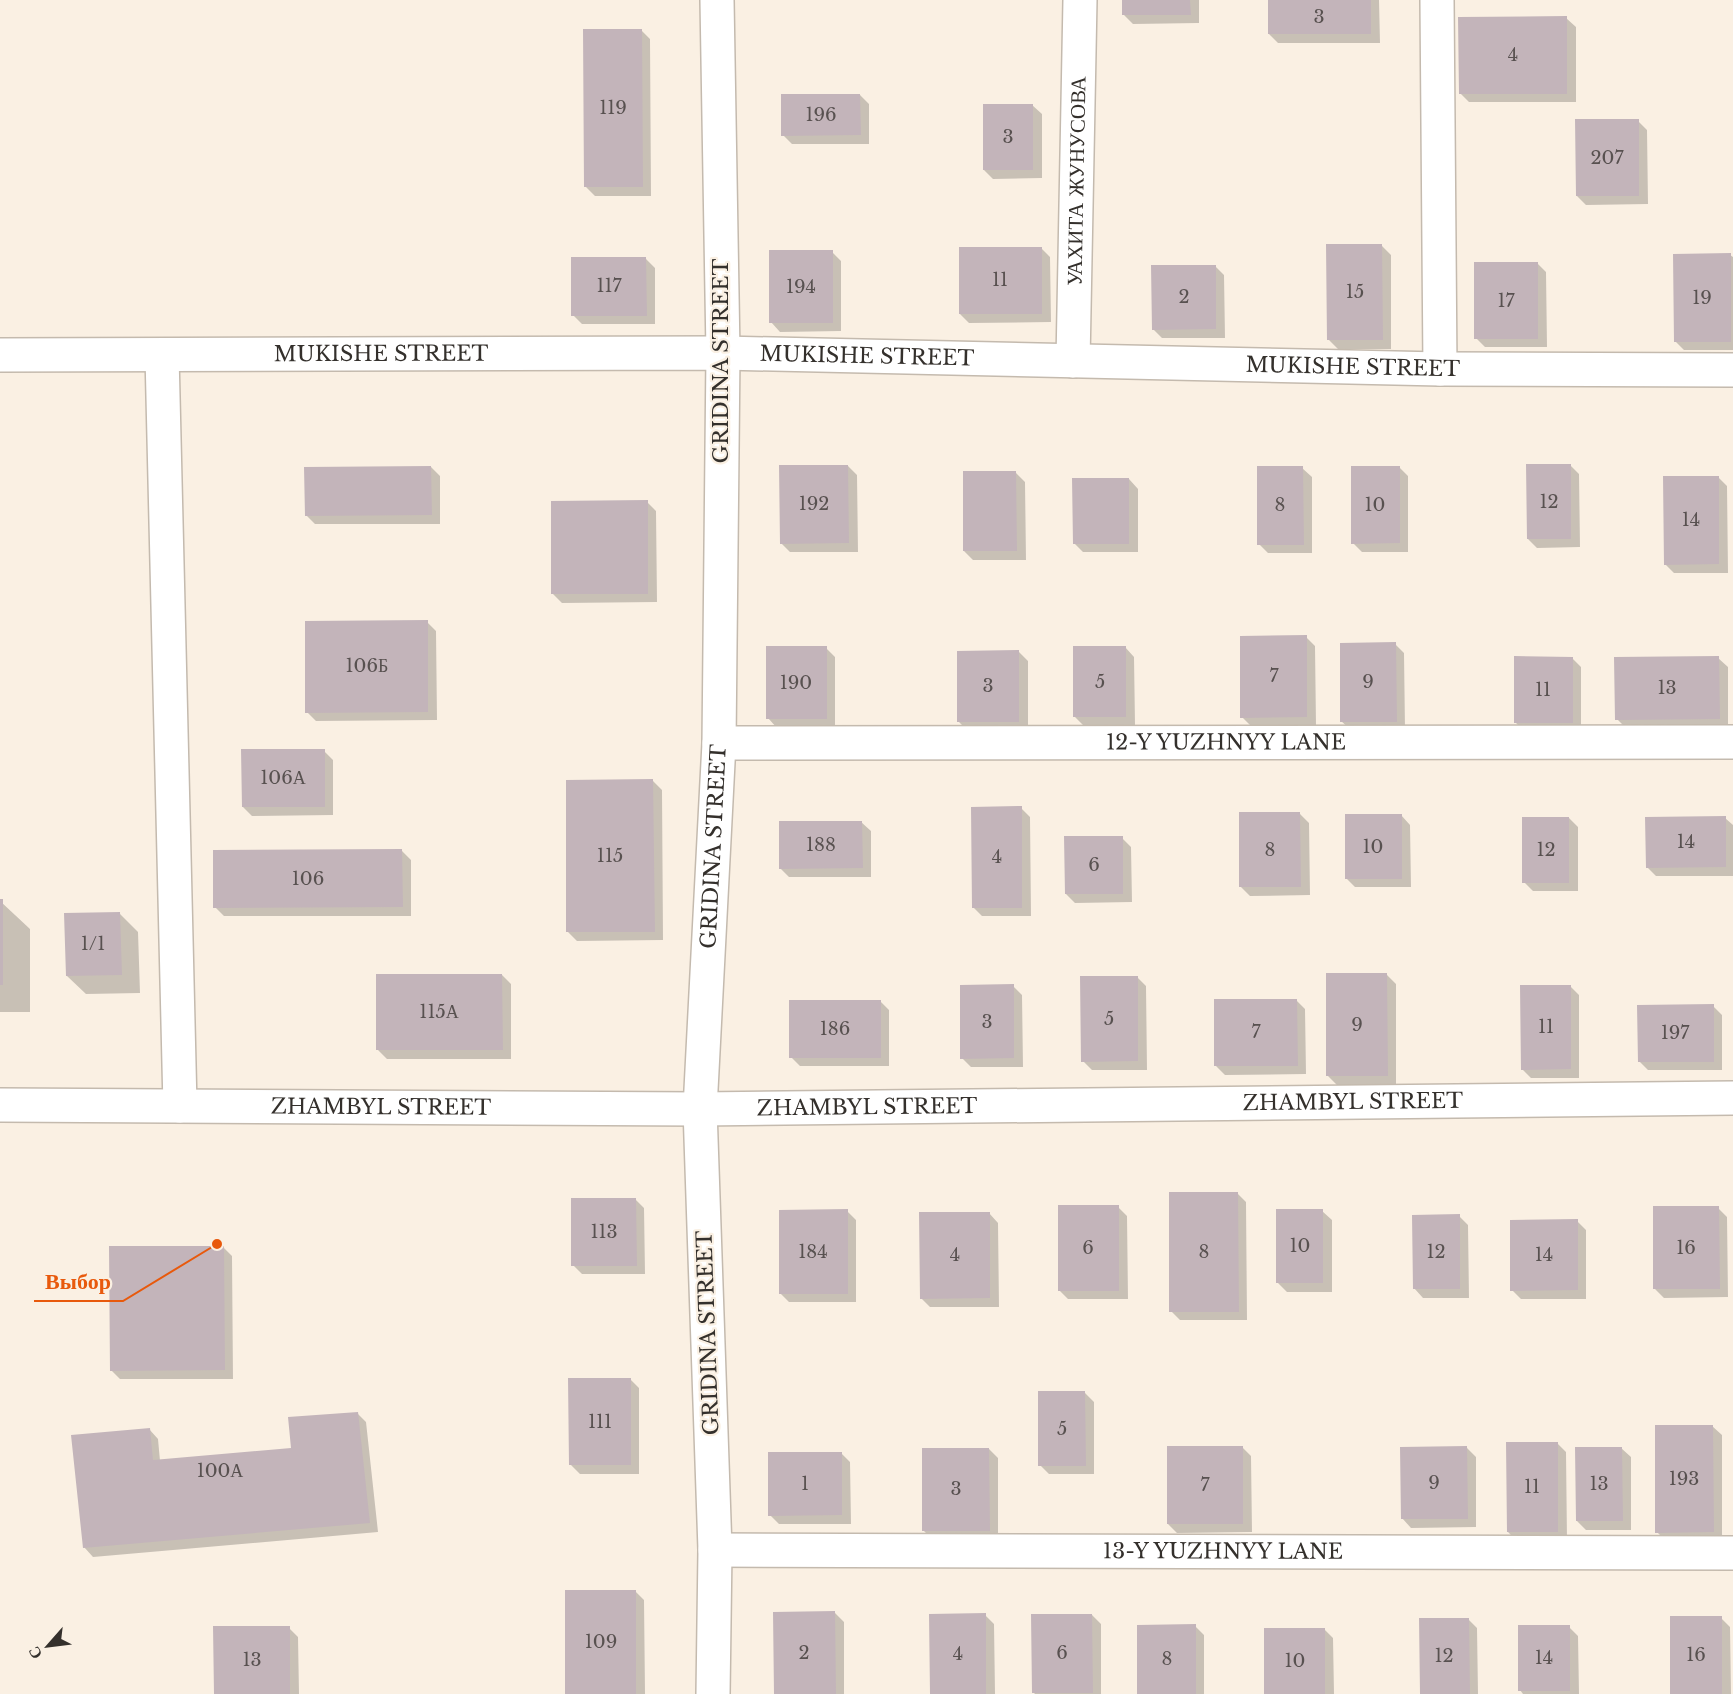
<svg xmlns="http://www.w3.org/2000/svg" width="1733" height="1694" font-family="'Libre Baskerville',serif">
	<rect width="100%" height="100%" fill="#faf0e3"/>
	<!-- shadow -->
	<path fill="#0003" d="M1124,0H1199V23L1133,24L1124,15Z
		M1269,0H1379L1380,43H1278L1269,34Z
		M1566,18L1576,27V102H1469L1460,93Z
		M641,30L650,39L651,196H595L586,187Z
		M860,95L869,104V144H792L783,135Z
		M1032,105L1042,114V178L993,179L984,170Z
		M1638,121L1647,130L1648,204L1586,205L1577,196Z
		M1382,246L1391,255V349H1338L1329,340Z
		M1041,248L1050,257L1051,322L969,323L960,314Z
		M832,252L841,261V331L780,332L771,322Z
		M1730,255L1733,257V350H1684L1675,341Z
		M646,259L655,268V324H582L573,315Z
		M1537,263L1546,272L1547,347H1485L1476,338Z
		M1215,266L1224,275L1225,338H1162L1153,329Z
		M1570,465L1579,474L1580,547L1537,548L1528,539Z
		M848,466L857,475L858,552H790L781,543Z
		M431,467L440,476V524H315L306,515Z
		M1399,467L1408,476V552H1362L1353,543Z
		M1302,468L1312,477V553H1268L1259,544Z
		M1016,473L1025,482L1026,560H973L964,551Z
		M1718,477L1727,486L1728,573H1674L1665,564Z
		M1129,479L1138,489V552H1083L1074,543Z
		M647,502L656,511L657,602L562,603L553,594Z
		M427,622L436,631L437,720L316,721L307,712Z
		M1306,637L1315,646L1316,726H1251L1242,717Z
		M1395,644L1404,653L1405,730H1351L1341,721Z
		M1125,647L1134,657L1135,725L1084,726L1075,717Z
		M826,648L835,657V727L777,728L768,718Z
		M1019,652L1028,661V730L968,731L959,722Z
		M1572,658L1581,667V731L1525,732L1516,723Z
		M1718,658L1728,667V727L1626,728L1617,719Z
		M324,751L333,760V815L252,816L243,807Z
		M653,781L662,790L663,940L577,941L568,932Z
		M1021,808L1030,817L1031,916H982L973,907Z
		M1300,814L1309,823L1310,895L1250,896L1240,886Z
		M1401,815L1410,825L1411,887H1355L1346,878Z
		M1569,818L1578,827V891H1533L1524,882Z
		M1725,818L1733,825V876H1656L1647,867Z
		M861,822L871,831V877H789L780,868Z
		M1122,838L1131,847L1132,902L1075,903L1066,894Z
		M402,851L411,860V916H224L215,907Z
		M0,901L30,929V1012H0Z
		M119,913L138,932L140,993L86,994L67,976Z
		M502,975L511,984V1059H387L378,1050Z
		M1387,975L1396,984V1085H1337L1328,1076Z
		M1137,977L1146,986L1147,1070H1092L1083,1061Z
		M1013,986L1022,995L1023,1067H971L962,1058Z
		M1570,986L1579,995V1078H1531L1522,1069Z
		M1296,1000L1305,1009L1306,1074L1225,1075L1216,1066Z
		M880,1001L889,1010V1066H800L791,1057Z
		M1713,1006L1722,1015V1070H1648L1639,1061Z
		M1237,1193L1246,1202L1247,1320H1180L1171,1311Z
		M635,1199L644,1208L645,1274H582L573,1265Z
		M1118,1207L1127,1216L1128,1299H1068L1059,1290Z
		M1718,1208L1727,1217L1728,1297L1664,1298L1655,1289Z
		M847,1211L856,1220V1302H789L780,1293Z
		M1322,1211L1332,1220V1292H1287L1278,1283Z
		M989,1213L998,1223L999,1307H930L921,1298Z
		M1459,1216L1468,1225L1469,1298H1423L1414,1288Z
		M1577,1221L1586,1230V1299H1521L1512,1290Z
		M223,1247L232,1256L233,1379H120L111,1370Z
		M630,1379L639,1388V1474H580L571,1465Z
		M1085,1393L1094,1402V1474H1049L1040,1465Z
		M357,1413L366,1422L378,1532L93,1557L84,1547L149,1429L158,1439L160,1461L292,1449Z
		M1712,1426L1722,1435V1541H1666L1657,1532Z
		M1557,1443L1566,1452L1567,1541H1517L1508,1532Z
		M1242,1447L1251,1456L1252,1532L1177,1533L1168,1524Z
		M1467,1448L1476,1457V1527L1411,1528L1402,1518Z
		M1621,1448L1631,1457V1530H1586L1577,1521Z
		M989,1449L998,1458V1539H932L923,1530Z
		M841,1453L850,1462L851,1524H779L770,1515Z
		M635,1591L644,1600L645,1694H567Z
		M835,1613L844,1622V1694H775Z
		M985,1615L994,1624L995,1694H932Z
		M1092,1615L1101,1624V1694H1035L1033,1692Z
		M1721,1618L1730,1627L1731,1694H1672Z
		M1468,1619L1477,1628L1478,1694H1421Z
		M1195,1626L1204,1635V1694H1139Z
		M1569,1627L1578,1636L1579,1694H1523L1520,1690Z
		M289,1628L298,1637L299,1694H215Z
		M1324,1629L1333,1638L1334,1694H1266Z"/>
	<!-- building -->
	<path fill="#c3b4ba" d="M1122,0H1190L1191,15H1122Z
		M1268,0H1371V34H1268Z
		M1567,16V94H1459L1458,17Z
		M583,29H642L643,187H584Z
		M781,94H860L861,135L781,136Z
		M983,104H1033V170H983Z
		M1575,119H1639V196H1576Z
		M1326,244H1382L1383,340H1327Z
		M959,247H1042V314H959Z
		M769,250H833V323H769Z
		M1731,253V342H1674L1673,254Z
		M571,257H646L647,316H571Z
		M1474,262H1538V339H1474Z
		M1151,265H1216V329L1152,330Z
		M1526,464H1571V539H1527Z
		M779,465H848L849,543L780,544Z
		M431,466L432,515L305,516L304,467Z
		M1257,466H1303L1304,545H1257Z
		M1351,466H1400V543L1351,544Z
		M963,471H1016L1017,551H963Z
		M1663,476H1719V564L1664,565Z
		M1072,478H1129V544H1073Z
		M648,500V594H551V501Z
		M428,620V712L305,713V621Z
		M1307,635V717L1240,718V636Z
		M1396,642L1397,722H1340V643Z
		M766,646H827V719H766Z
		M1073,646H1126V717H1073Z
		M1019,650V722H957V651Z
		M1514,656L1573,657V723H1514Z
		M1719,656L1720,719L1615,720L1614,657Z
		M241,749H325V807H242Z
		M653,779L655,932H566V780Z
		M1022,806V908H972L971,807Z
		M1239,812H1300L1301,887H1239Z
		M1345,814H1402V879H1345Z
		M1726,816V867L1646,868L1645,817Z
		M1522,817H1569V883H1522Z
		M779,821H862L863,868L779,869Z
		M1064,836H1123V894H1065Z
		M402,849L403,907L213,908V850Z
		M0,899H3V985H0Z
		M120,912L122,975L66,976L64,913Z
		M1326,973H1387L1388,1076H1326Z
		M376,974H502L503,1050H376Z
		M1080,976H1138V1061L1081,1062Z
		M1014,984V1058L960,1059V985Z
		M1520,985H1571V1069L1521,1070Z
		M1214,999H1297L1298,1066H1214Z
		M789,1000H881V1058H789Z
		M1714,1004V1062H1638L1637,1005Z
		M1169,1192H1238L1239,1312H1169Z
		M571,1198H636L637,1266H571Z
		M1058,1205H1119V1291H1058Z
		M1653,1206H1719L1720,1289H1653Z
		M848,1209V1294H779V1210Z
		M1276,1209H1323V1283H1276Z
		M919,1212H990V1298L920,1299Z
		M1460,1214V1289H1413L1412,1215Z
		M1578,1219V1290L1510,1291V1220Z
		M109,1246H224L225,1370L110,1371Z
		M568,1378H631V1465H569Z
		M1038,1391H1085L1086,1466H1038Z
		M358,1412L370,1523L83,1548L71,1435L150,1428L153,1460L291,1448L288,1417Z
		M1655,1425H1713L1714,1532L1655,1533Z
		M1506,1442H1558V1532H1507Z
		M1167,1446H1243V1524H1167Z
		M1467,1446L1468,1519H1401L1400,1447Z
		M1575,1447H1622L1623,1521H1576Z
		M922,1448H989L990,1531H922Z
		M768,1452H842V1515L768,1516Z
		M565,1590H636V1694H565Z
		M835,1611L836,1694H774L773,1612Z
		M986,1613V1694H930L929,1614Z
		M1031,1614H1092L1093,1693H1032Z
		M1670,1616H1722V1694H1670Z
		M1419,1618H1469L1470,1694H1420Z
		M1196,1624V1694H1137V1625Z
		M1518,1625H1570V1691H1518Z
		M213,1626H290V1694H214Z
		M1264,1628H1325V1694H1264Z"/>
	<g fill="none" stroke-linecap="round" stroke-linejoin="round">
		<!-- minor casing -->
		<g stroke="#c4baae" stroke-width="36">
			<g id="minor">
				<path d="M1437,0L1440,369"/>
				<path id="s1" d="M0,355L723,353L1440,369L1733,370"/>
				<path d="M162,355L180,1106"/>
				<path id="s2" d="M1073,361L1080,0"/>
				<path id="s3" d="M719,743L1733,742"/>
				<path id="s4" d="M0,1105L700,1109L1733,1098"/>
				<path id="s5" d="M715,1550L1733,1553"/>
				<path id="s6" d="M713,1694L715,1550L700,1109L719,743L723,353L717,0"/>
			</g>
		</g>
		<!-- minor -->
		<use href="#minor" stroke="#fff" stroke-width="33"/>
	</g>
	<g text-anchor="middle" stroke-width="4.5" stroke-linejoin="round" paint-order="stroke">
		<!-- number labels -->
		<g font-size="18" fill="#585150">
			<text x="1319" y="23">3</text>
			<text x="1513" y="61">4</text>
			<text x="613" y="114">119</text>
			<text x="821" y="121">196</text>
			<text x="1008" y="143">3</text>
			<text x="1607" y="164">207</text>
			<text x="1000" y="286">11</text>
			<text x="609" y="292">117</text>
			<text x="801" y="293">194</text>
			<text x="1355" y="298">15</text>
			<text x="1184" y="303">2</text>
			<text x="1702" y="304">19</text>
			<text x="1506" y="307">17</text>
			<text x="1549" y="508">12</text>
			<text x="814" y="510">192</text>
			<text x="1280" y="511">8</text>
			<text x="1375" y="511">10</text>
			<text x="1691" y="526">14</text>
			<text x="367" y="672">106Б</text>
			<text x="1274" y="682">7</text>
			<text x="1100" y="688">5</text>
			<text x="1368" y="688">9</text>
			<text x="796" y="689">190</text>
			<text x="988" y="692">3</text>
			<text x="1667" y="694">13</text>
			<text x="1543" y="696">11</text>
			<text x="283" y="784">106А</text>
			<text x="1686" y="848">14</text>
			<text x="821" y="851">188</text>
			<text x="1373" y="853">10</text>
			<text x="1270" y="856">8</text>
			<text x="1546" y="856">12</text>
			<text x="610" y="862">115</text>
			<text x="997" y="863">4</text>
			<text x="1094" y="871">6</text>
			<text x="308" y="885">106</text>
			<text x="93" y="950">1/1</text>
			<text x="439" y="1018">115А</text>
			<text x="1109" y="1025">5</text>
			<text x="987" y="1028">3</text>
			<text x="1357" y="1031">9</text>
			<text x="1546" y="1033">11</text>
			<text x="835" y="1035">186</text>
			<text x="1256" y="1038">7</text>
			<text x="1675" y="1039">197</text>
			<text x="604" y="1238">113</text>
			<text x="1300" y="1252">10</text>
			<text x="1088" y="1254">6</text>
			<text x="1686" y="1254">16</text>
			<text x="813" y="1258">184</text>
			<text x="1204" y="1258">8</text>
			<text x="1436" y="1258">12</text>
			<text x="955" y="1261">4</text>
			<text x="1544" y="1261">14</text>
			<text x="600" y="1428">111</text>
			<text x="1062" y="1435">5</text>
			<text x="220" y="1477">100А</text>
			<text x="1684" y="1485">193</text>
			<text x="1434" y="1489">9</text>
			<text x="805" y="1490">1</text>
			<text x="1599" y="1490">13</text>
			<text x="1205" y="1491">7</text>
			<text x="1532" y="1493">11</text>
			<text x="956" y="1495">3</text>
			<text x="601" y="1648">109</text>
			<text x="804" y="1659">2</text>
			<text x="1062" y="1659">6</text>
			<text x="958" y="1660">4</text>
			<text x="1696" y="1661">16</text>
			<text x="1444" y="1662">12</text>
			<text x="1544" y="1664">14</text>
			<text x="1167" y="1665">8</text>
			<text x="252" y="1666">13</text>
			<text x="1295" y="1667">10</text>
		</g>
		<!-- street labels -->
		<g font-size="21" fill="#34302c" stroke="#faf0e3">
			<text dy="7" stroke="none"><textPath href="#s2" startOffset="180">УАХИТА ЖУНУСОВА</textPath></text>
			<text dy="7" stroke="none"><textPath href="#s1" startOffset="381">MUKISHE STREET</textPath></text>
			<text dy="7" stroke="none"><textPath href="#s1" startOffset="867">MUKISHE STREET</textPath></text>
			<text transform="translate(721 361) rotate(-90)" y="7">GRIDINA STREET</text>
			<text dy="7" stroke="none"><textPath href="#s1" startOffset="1353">MUKISHE STREET</textPath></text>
			<text dy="7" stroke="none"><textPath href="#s3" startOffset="507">12-Y YUZHNYY LANE</textPath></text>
			<text dy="7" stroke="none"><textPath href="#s6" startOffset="848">GRIDINA STREET</textPath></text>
			<text dy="7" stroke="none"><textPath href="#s4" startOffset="1353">ZHAMBYL STREET</textPath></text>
			<text dy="7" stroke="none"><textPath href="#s4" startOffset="381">ZHAMBYL STREET</textPath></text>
			<text dy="7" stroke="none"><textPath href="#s4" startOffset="867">ZHAMBYL STREET</textPath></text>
			<text transform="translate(708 1333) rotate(-92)" y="7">GRIDINA STREET</text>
			<text dy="7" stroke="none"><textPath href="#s5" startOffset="508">13-Y YUZHNYY LANE</textPath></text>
		</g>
	</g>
	<!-- callouts -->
	<path fill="none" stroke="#e8590c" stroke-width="2" d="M217 1244L123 1301H34"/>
	<circle fill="#e8590c" stroke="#faf0e3" stroke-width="2" cx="217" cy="1244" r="6"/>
	<g font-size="22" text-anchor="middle" font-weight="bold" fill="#e8590c" stroke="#faf0e3" stroke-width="4.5" stroke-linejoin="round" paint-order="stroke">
		<text x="78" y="1289">Выбор</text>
	</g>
	<!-- north arrow -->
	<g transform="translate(48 1646) rotate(242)" stroke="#faf0e3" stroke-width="4.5" paint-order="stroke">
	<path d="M0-4.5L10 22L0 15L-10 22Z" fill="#34302c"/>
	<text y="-9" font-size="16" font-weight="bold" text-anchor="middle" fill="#34302c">С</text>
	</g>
</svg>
